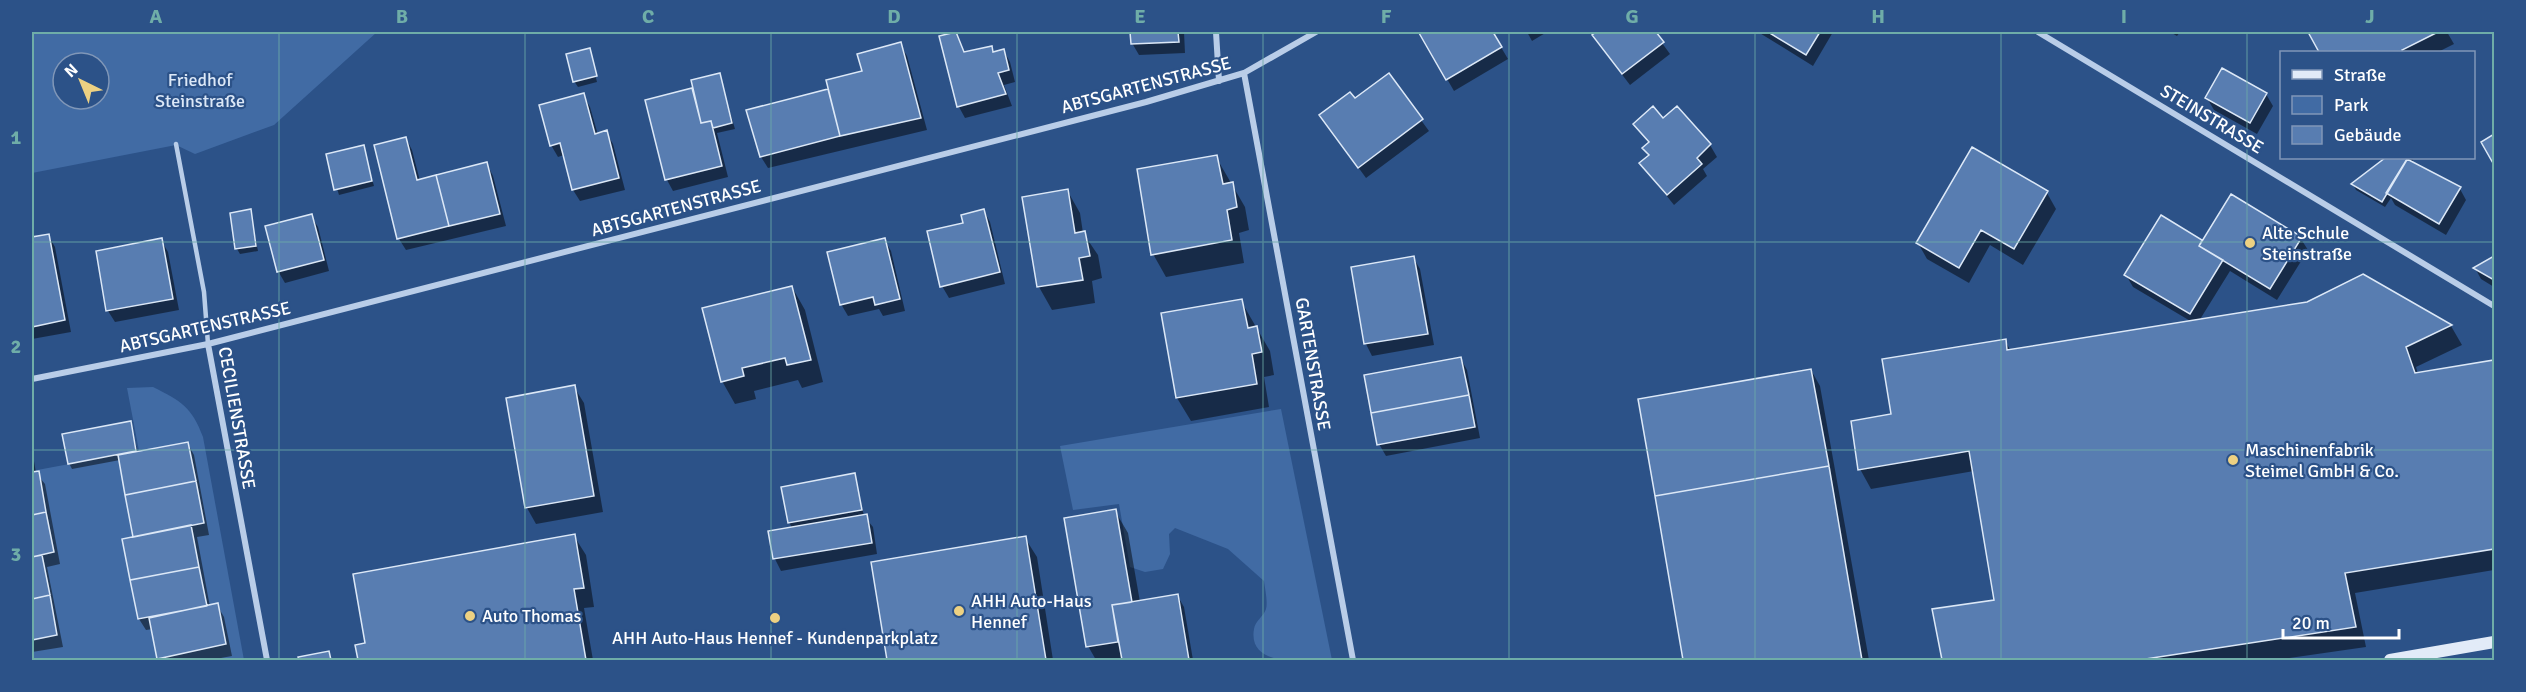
<svg xmlns="http://www.w3.org/2000/svg" width="2526" height="692" font-family="Signika,sans-serif">
	<rect width="100%" height="100%" fill="#2c5288"/>
	<!-- green -->
	<path fill="#416ba4" fill-rule="evenodd" d="M32,32H377L274,125L195,154L176,145L32,173ZM63,63H99V99H63Z
		M153,387C181,401 192,407 203,437L244,660H32V471L139,451L127,388Z
		M1281,409L1332,660C1309,661 1247,669 1254,629C1255,621 1264,616 1266,609C1268,602 1265,589 1264,581L1228,549L1175,528L1169,534L1170,554L1163,569L1145,572L1130,567L1119,504L1073,510L1060,446Z"/>
	<!-- shadow -->
	<path fill="#0007" d="M1132,32H1184L1185,53L1139,55L1132,43Z
		M1425,32H1492L1508,59L1454,91L1421,34Z
		M1527,32H1547L1532,41Z
		M1599,32H1654L1670,54L1630,85L1601,47L1594,35Z
		M1758,32H1833L1813,66Z
		M2170,32H2180L2177,36Z
		M2310,32H2447L2454,44L2438,52H2321Z
		M955,34L965,54L991,48L994,53L1004,51L1010,62L1015,82L1004,85L1012,106L965,118L959,107L941,37Z
		M900,44L907,56L927,130L768,168L761,157L748,111L830,90L864,72Z
		M589,50L597,82L578,87L574,81Z
		M719,75L735,129L717,133L728,177L673,191L667,180L647,101L692,89L695,95Z
		M1388,75L1429,131L1366,178L1321,116L1355,100Z
		M2266,94L2273,106L2257,134L2214,110L2207,98Z
		M583,95L590,107L598,135L606,132L613,144L625,190L580,201L573,190L564,155L558,157L551,145Z
		M1677,108L1710,145L1717,157L1703,169L1707,176L1674,205L1641,164L1649,157L1644,148L1649,144L1635,124L1663,120Z
		M406,138L412,150L420,181L487,164L493,176L506,226L406,250L399,239L376,146Z
		M363,146L374,186L339,195L327,156Z
		M1216,157L1245,207L1249,230L1239,233L1244,263L1166,277L1153,254Z
		M2387,158H2414L2411,163L2460,189L2466,200L2446,235L2395,205L2391,198L2385,207L2356,190L2353,184Z
		M1067,190L1080,213L1083,233L1098,255L1102,278L1092,281L1095,303L1052,310L1039,287L1024,198Z
		M2047,193L2056,209L2023,265L1990,245L1969,283L1927,259L1918,243Z
		M250,211L258,251L240,254L237,249Z
		M984,211L990,222L1005,284L949,298L942,286L965,224Z
		M311,216L318,227L329,271L285,283L278,271Z
		M2161,217L2203,242L2301,239L2308,250L2277,300L2230,271L2199,321L2307,303L2363,275L2451,326L2462,345L2416,367L2418,374L2494,361V570L2355,593L2366,647L2275,660H1944L1934,610L1996,601L1974,471L1871,489L1860,469L1893,415L2005,341L2011,351L2192,322L2133,287L2126,275Z
		M48,235L55,247L71,332L32,339V239Z
		M884,239L891,251L905,311L883,316L879,309L848,316L841,304Z
		M161,240L168,252L179,310L115,322L108,311L97,252Z
		M1413,257L1420,269L1434,345L1372,356L1366,344L1352,268Z
		M2494,257V287L2481,279L2475,268Z
		M792,287L805,310L823,382L802,388L798,380L754,391L756,399L735,404L722,381Z
		M1241,301L1270,351L1274,375L1264,377L1269,407L1191,421L1177,398Z
		M1461,359L1467,370L1480,438L1386,456L1379,444Z
		M1811,370L1820,386L1869,660H1685L1640,400Z
		M574,387L584,403L603,512L536,524L527,508L508,399Z
		M130,423L138,453L188,444L194,455L209,535L197,537L210,607L217,605L224,617L232,656L210,660H160L153,629L146,630L139,619L135,538L120,460L72,469L69,463Z
		M32,449L36,473L45,484L60,564L47,567L63,647L32,652Z
		M854,475L864,516L873,527L877,554L781,571L775,559L770,532L792,528L789,522Z
		M1115,511L1128,533L1140,602L1177,595L1184,607L1193,660H1096L1088,646Z
		M574,536L586,555L594,607L584,608L593,660H359L357,646L367,645Z
		M1025,538L1037,557L1053,660H889L873,563Z"/>
	<!-- building -->
	<path fill="#587db1" stroke="#dce8f7" stroke-width="1.5" d="M956,32L964,52L992,46L993,52L1004,49L1009,70L998,73L1006,94L957,107L939,36Z
		M1130,32H1178L1179,42L1131,44Z
		M1422,32H1493L1502,47L1446,80L1419,33Z
		M1596,32H1656L1664,42L1622,74L1592,35Z
		M1768,32H1820L1806,55Z
		M2308,32H2438L2402,50L2403,52H2319Z
		M901,42L921,118L840,136L826,80L862,71L857,54Z
		M590,48L597,76L573,82L566,54Z
		M2222,68L2267,93L2250,123L2205,98Z
		M720,73L732,123L713,128L711,121L701,123L691,80Z
		M1389,73L1423,119L1358,168L1319,115L1350,92L1355,98Z
		M692,88L701,123L711,121L722,166L665,180L645,100Z
		M828,89L840,136L760,157L746,110Z
		M584,93L595,134L607,130L619,178L572,190L560,143L550,146L539,105Z
		M1653,106L1663,118L1677,106L1711,144L1697,158L1702,164L1667,195L1639,163L1649,155L1642,148L1649,142L1633,124Z
		M2494,134V165L2481,142Z
		M406,137L417,180L436,175L449,226L397,239L374,145Z
		M364,145L372,181L334,190L326,154Z
		M1972,147L2048,191L2014,249L1981,230L1959,268L1916,243Z
		M1217,155L1223,184L1233,182L1237,207L1227,210L1232,240L1151,255L1137,169Z
		M2385,158H2408L2382,202L2351,184Z
		M2407,159L2461,187L2439,224L2386,193Z
		M487,162L500,214L449,226L436,175Z
		M1068,189L1075,233L1085,231L1090,256L1079,258L1083,280L1037,287L1022,197Z
		M2231,194L2302,237L2270,289L2199,246Z
		M251,209L256,246L235,249L230,213Z
		M984,209L1000,272L940,287L927,231L963,223L961,215Z
		M312,214L324,260L277,272L265,226Z
		M2161,215L2202,240L2199,246L2223,260L2190,314L2124,275Z
		M49,234L65,320L32,327V237Z
		M162,238L173,299L106,311L96,251Z
		M885,238L900,299L875,305L873,297L840,305L827,252Z
		M1414,256L1428,334L1364,344L1351,267Z
		M2494,256V280L2473,268Z
		M2363,274L2452,325L2406,347L2415,373L2494,360V549L2345,573L2356,627L2139,660H1942L1932,609L1994,600L1969,451L1858,470L1851,421L1891,414L1882,359L2006,339L2007,350L2307,302Z
		M792,286L811,360L787,365L785,358L742,368L744,376L721,382L702,308Z
		M1242,299L1248,328L1257,326L1262,352L1252,354L1257,384L1176,398L1161,313Z
		M1461,357L1469,395L1371,413L1364,375Z
		M1811,369L1829,466L1655,496L1638,399Z
		M575,385L594,496L525,508L506,398Z
		M1469,395L1475,427L1377,445L1371,413Z
		M131,421L136,451L68,464L62,434Z
		M188,442L196,481L125,495L118,455Z
		M1829,466L1862,660H1683L1655,496Z
		M39,471L46,512L32,515V472Z
		M855,473L862,510L788,523L781,487Z
		M196,481L204,523L133,537L125,495Z
		M1116,509L1132,602L1112,605L1118,642L1086,647L1064,518Z
		M46,512L54,552L32,557V515Z
		M867,514L872,543L773,559L768,531Z
		M191,525L199,567L130,580L122,539Z
		M575,534L584,588L574,589L586,660H358L355,645L365,643L353,574Z
		M1026,536L1046,660H887L871,562Z
		M42,555L50,595L32,599V557Z
		M199,567L207,606L138,619L130,580Z
		M1178,594L1189,660H1122L1112,605Z
		M50,595L57,635L32,640V599Z
		M218,603L226,644L157,659L149,618Z
		M329,651L331,660H299L298,657Z"/>
	<g fill="none" stroke-linecap="round" stroke-linejoin="round">
		<!-- service -->
		<path stroke="#b9cde8" stroke-width="4.5" d="M176,144L204,292L208,344"/>
		<!-- minor -->
		<path stroke="#b9cde8" stroke-width="6" d="M1216,32L1219,81
			M2038,32L2494,306
			M1244,73L1353,660
			M208,344L267,660
			M32,379L208,344L1146,102L1244,73L1316,32"/>
		<!-- secondary -->
		<path stroke="#e2ebf8" stroke-width="12" d="M2390,660L2494,642"/>
	</g>
	<!-- grid -->
	<path fill="none" stroke="#6fada8" stroke-width="1.5" stroke-opacity="0.55" d="M279,32V660M525,32V660M771,32V660M1017,32V660M1263,32V660M1509,32V660M1755,32V660M2001,32V660M2247,32V660M32,242H2494M32,450H2494"/>
	<!-- markers -->
	<g fill="#edd182" stroke="#2c5288" stroke-width="2">
		<circle cx="2250" cy="243" r="6"/>
		<circle cx="2233" cy="460" r="6"/>
		<circle cx="959" cy="611" r="6"/>
		<circle cx="470" cy="616" r="6"/>
		<circle cx="775" cy="618" r="6"/>
	</g>
	<g text-anchor="middle" stroke-width="4.5" stroke-linejoin="round" paint-order="stroke">
		<!-- park labels -->
		<g font-size="18" fill="#dce8f7" stroke="#2c5288">
			<text x="200" y="86">Friedhof<tspan x="200" dy="21">Steinstraße</tspan></text>
		</g>
		<!-- street labels -->
		<g font-size="18" fill="#fff" stroke="#2c5288">
			<text transform="translate(1146 85) rotate(-15)" y="6">ABTSGARTENSTRASSE</text>
			<text transform="translate(2212 119) rotate(31)" y="6">STEINSTRASSE</text>
			<text transform="translate(676 208) rotate(-15)" y="6">ABTSGARTENSTRASSE</text>
			<text transform="translate(205 327) rotate(-13)" y="6">ABTSGARTENSTRASSE</text>
			<text transform="translate(1313 364) rotate(80)" y="6">GARTENSTRASSE</text>
			<text transform="translate(237 418) rotate(80)" y="6">CECILIENSTRASSE</text>
		</g>
		<!-- poi labels -->
		<g font-size="18" fill="#fff" stroke="#2c5288" text-anchor="start">
			<text x="2262" y="239">Alte Schule<tspan x="2262" dy="21">Steinstraße</tspan></text>
			<text x="2245" y="456">Maschinenfabrik<tspan x="2245" dy="21">Steimel GmbH &amp; Co.</tspan></text>
			<text x="971" y="607">AHH Auto-Haus<tspan x="971" dy="21">Hennef</tspan></text>
			<text x="482" y="622">Auto Thomas</text>
			<text x="775" y="644" text-anchor="middle">AHH Auto-Haus Hennef - Kundenparkplatz</text>
		</g>
	</g>
	<!-- border -->
	<rect width="2526" height="692" fill="none" stroke="#2c5288" stroke-width="66"/>
	<!-- legend -->
	<rect x="2280" y="51" width="195" height="108" fill="#2c5288" stroke="#8097b8" stroke-width="1.5"/>
	<rect x="2292" y="70" width="30" height="9" fill="#e2ebf8" stroke="#8097b8" stroke-width="1.5"/>
	<text x="2334" y="81" font-size="18" fill="#ffffff">Straße</text>
	<rect x="2292" y="96" width="30" height="18" fill="#416ba4" stroke="#8097b8" stroke-width="1.5"/>
	<text x="2334" y="111" font-size="18" fill="#ffffff">Park</text>
	<rect x="2292" y="126" width="30" height="18" fill="#587db1" stroke="#8097b8" stroke-width="1.5"/>
	<text x="2334" y="141" font-size="18" fill="#ffffff">Gebäude</text>
	<!-- north arrow -->
	<g transform="translate(81 81) rotate(317)"><circle r="28" fill="#2c5288" stroke="#8097b8" stroke-width="1.5"/>
	<path d="M0-4.5L10 22L0 15L-10 22Z" fill="#edd182"/>
	<text y="-9" font-size="16" font-weight="bold" text-anchor="middle" fill="#ffffff">N</text>
	</g>
	<!-- scale -->
	<path d="M2283 629v9h116v-9" fill="none" stroke="#ffffff" stroke-width="3"/>
	<text x="2292" y="629" font-size="18" fill="#ffffff" stroke="#2c5288" stroke-width="4.5" paint-order="stroke">20 m</text>
	<rect x="33" y="33" width="2460" height="626" fill="none" stroke="#6fada8" stroke-width="2"/>
	<g font-size="20" text-anchor="middle" font-weight="bold" fill="#6fada8">
		<text x="156" y="23">A</text>
		<text x="402" y="23">B</text>
		<text x="648" y="23">C</text>
		<text x="894" y="23">D</text>
		<text x="1140" y="23">E</text>
		<text x="1386" y="23">F</text>
		<text x="1632" y="23">G</text>
		<text x="1878" y="23">H</text>
		<text x="2124" y="23">I</text>
		<text x="2370" y="23">J</text>
		<text x="16" y="144">1</text>
		<text x="16" y="353">2</text>
		<text x="16" y="561">3</text>
	</g>
</svg>
